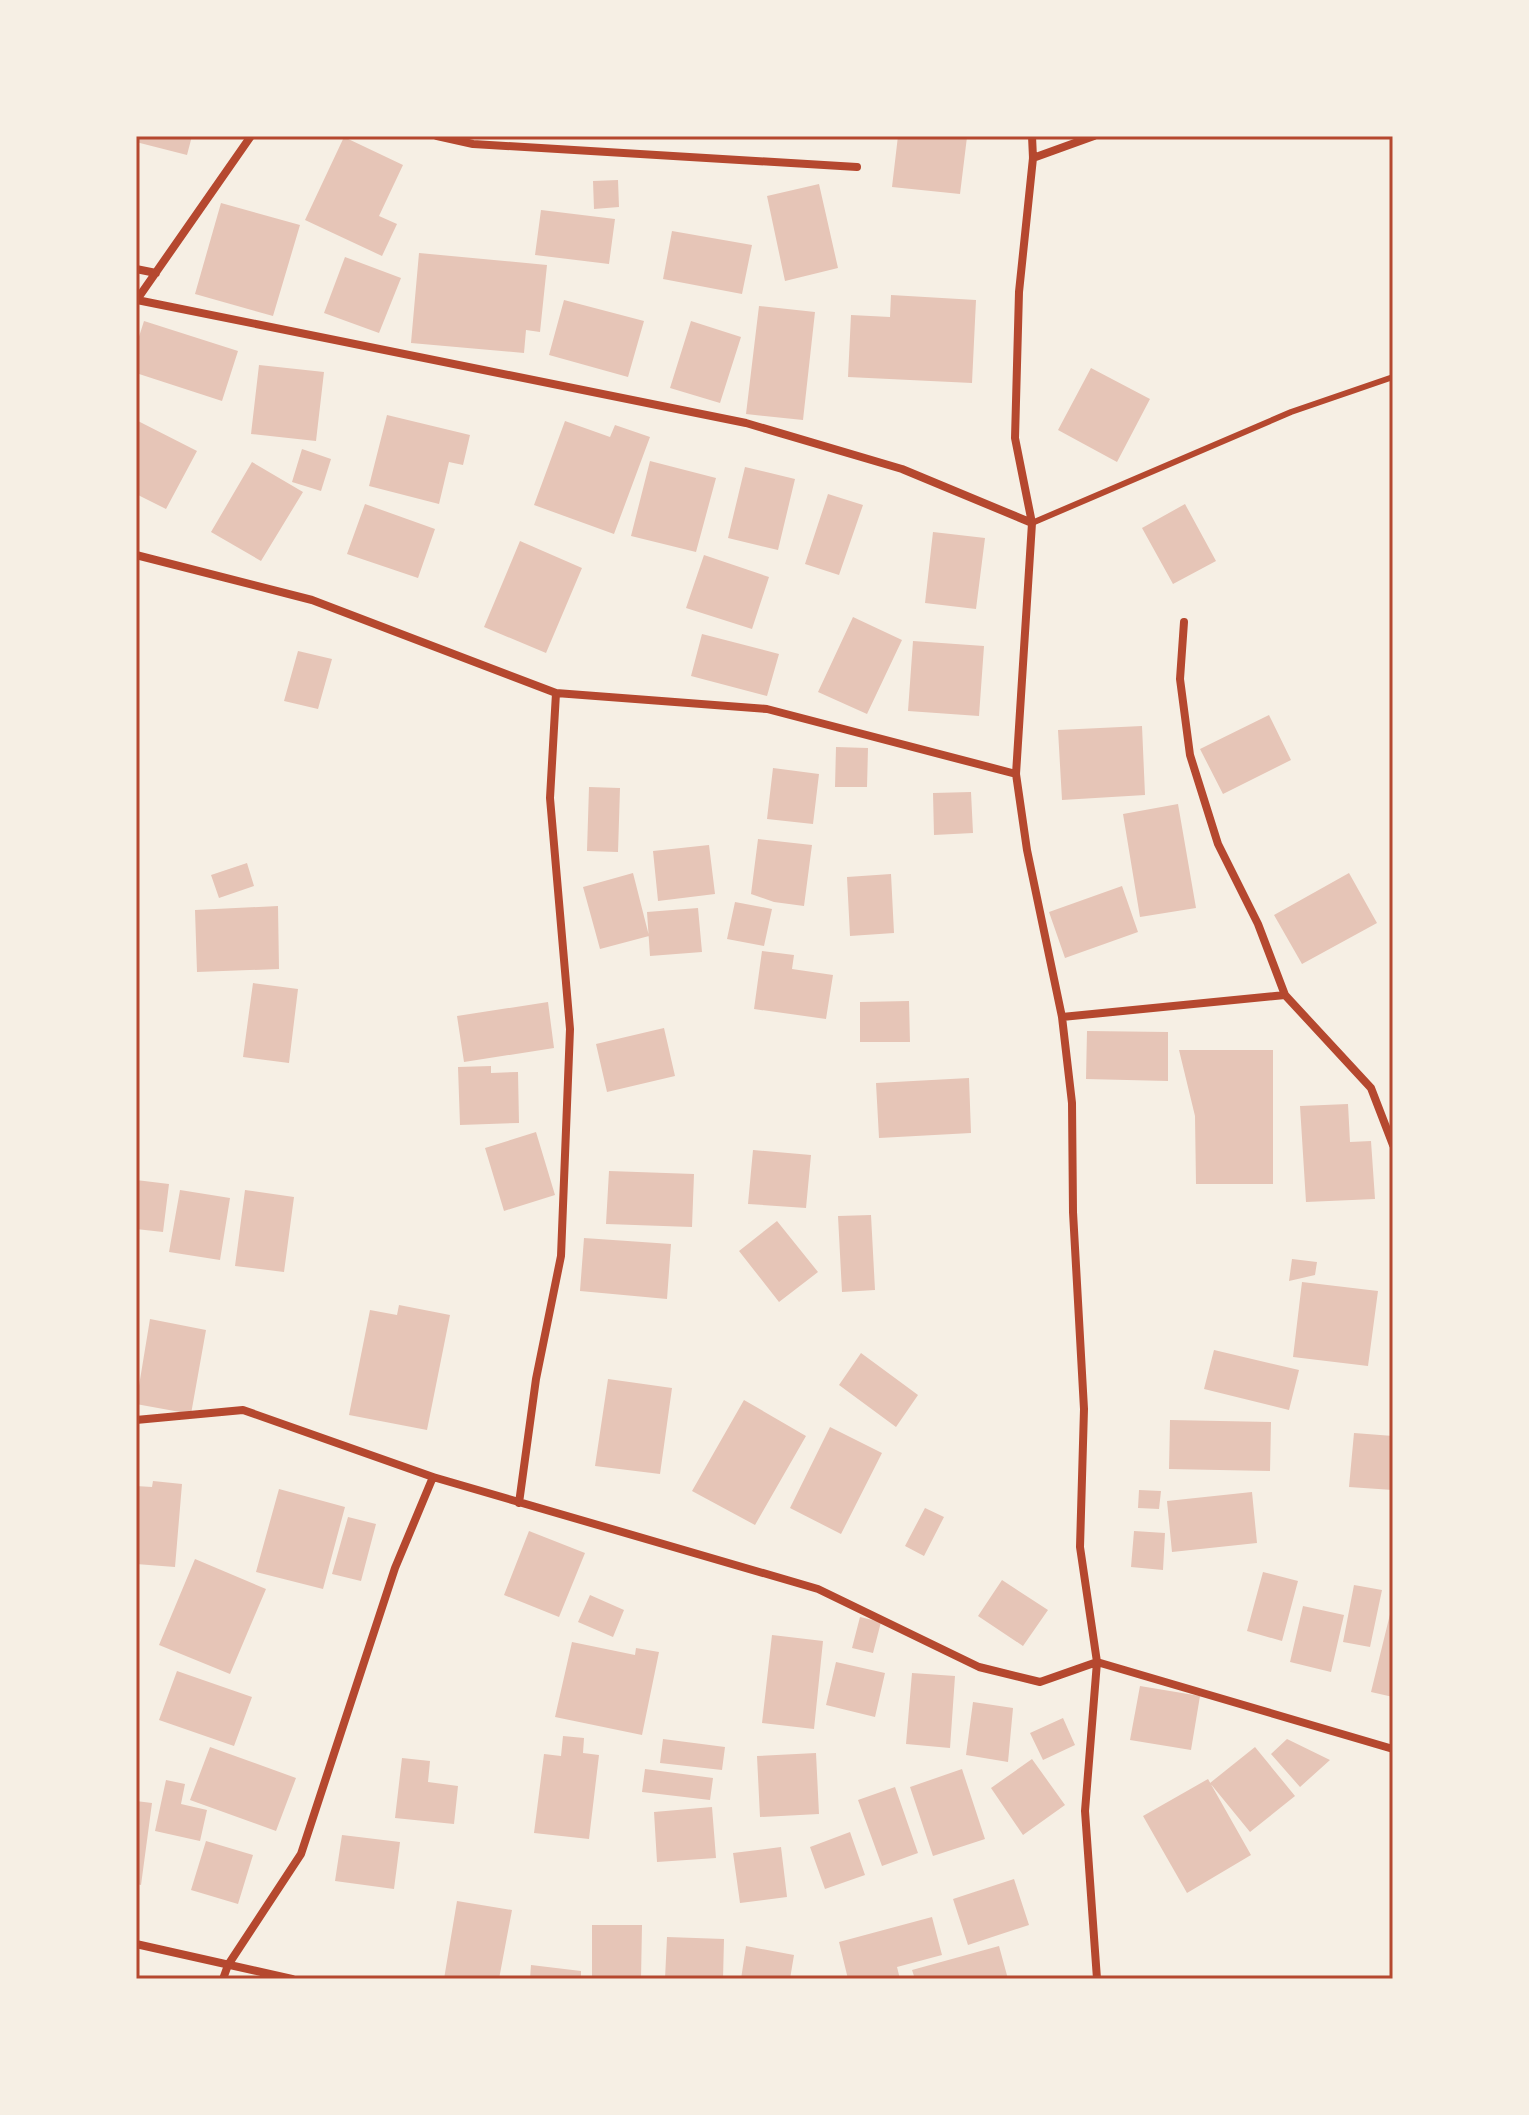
<svg xmlns="http://www.w3.org/2000/svg" width="1529" height="2115" font-family="'PT Sans Narrow',sans-serif">
	<rect width="100%" height="100%" fill="#f6efe4"/>
	<!-- building -->
	<path fill="#e6c5b7" d="M136,136H192L187,155L136,142Z
		M898,136L967,137L960,194L892,187Z
		M344,137L403,165L379,216L397,224L382,256L305,220Z
		M618,180L619,207L594,209L593,181Z
		M819,184L838,268L785,281L767,196Z
		M221,203L300,225L273,316L195,294Z
		M541,210L615,219L609,264L535,255Z
		M672,231L752,245L742,294L663,279Z
		M419,253L547,265L540,332L526,330L524,353L411,343Z
		M345,257L401,278L379,333L324,313Z
		M891,295L976,300L972,383L848,377L851,315L890,317Z
		M564,300L644,321L628,377L549,355Z
		M759,306L815,312L803,420L746,414Z
		M144,321L238,351L222,401L136,373V346Z
		M691,321L741,337L720,403L670,388Z
		M259,365L324,372L316,441L251,434Z
		M1091,368L1150,399L1117,462L1058,430Z
		M387,415L470,435L463,465L449,462L439,504L369,486Z
		M136,420L197,451L166,509L136,494Z
		M565,421L610,437L615,425L650,437L614,534L534,505Z
		M302,449L331,459L321,491L292,482Z
		M650,461L716,478L696,552L631,536Z
		M252,462L303,492L261,561L211,532Z
		M745,467L795,479L778,550L728,538Z
		M828,494L863,505L839,575L805,564Z
		M365,504L435,529L418,578L347,554Z
		M1185,504L1216,561L1173,584L1142,528Z
		M933,532L985,538L976,609L925,603Z
		M520,541L582,568L546,653L484,627Z
		M704,555L769,577L752,629L686,608Z
		M853,617L902,640L867,714L818,692Z
		M702,634L779,654L767,696L691,676Z
		M913,641L984,646L979,716L908,711Z
		M298,651L332,659L318,709L284,701Z
		M1269,715L1291,760L1223,794L1200,749Z
		M1142,726L1145,795L1062,800L1058,730Z
		M836,747L868,748L867,787H835Z
		M773,768L819,774L813,824L767,819Z
		M589,787L620,788L618,852L587,851Z
		M971,792L973,833L934,835L933,793Z
		M1178,804L1196,908L1140,917L1123,814Z
		M758,839L812,845L804,906L774,902L751,894Z
		M709,845L715,894L658,901L653,851Z
		M247,863L254,886L219,898L211,875Z
		M633,873L649,936L600,949L583,887Z
		M1349,873L1377,923L1302,964L1274,915Z
		M891,874L894,933L850,936L847,877Z
		M1122,886L1138,932L1065,958L1049,912Z
		M735,902L772,909L764,946L727,939Z
		M278,906L279,969L197,972L195,910Z
		M698,908L702,952L650,956L647,912Z
		M762,951L794,955L792,969L833,975L826,1019L754,1009Z
		M253,983L298,989L289,1063L243,1057Z
		M909,1001L910,1042H860V1002Z
		M548,1002L554,1048L464,1062L457,1016Z
		M664,1028L675,1076L607,1092L596,1044Z
		M1087,1031L1168,1032V1081L1086,1079Z
		M1179,1050H1273V1184H1196L1195,1116Z
		M491,1066V1073L518,1072L519,1123L460,1125L458,1067Z
		M969,1078L971,1133L879,1138L876,1083Z
		M1348,1104L1350,1142L1371,1141L1375,1199L1306,1202L1300,1106Z
		M536,1132L555,1195L504,1211L485,1148Z
		M753,1150L811,1155L806,1208L748,1204Z
		M609,1171L694,1174L692,1227L606,1224Z
		M136,1180L169,1184L163,1232L136,1229Z
		M180,1190L230,1198L220,1260L169,1252Z
		M245,1190L294,1197L284,1272L235,1266Z
		M871,1215L875,1290L842,1292L838,1216Z
		M777,1221L818,1272L779,1302L739,1251Z
		M584,1238L671,1244L667,1299L580,1291Z
		M1292,1259L1317,1262L1315,1275L1289,1281Z
		M1302,1282L1378,1291L1368,1366L1293,1357Z
		M399,1305L450,1315L427,1430L349,1415L370,1310L397,1315Z
		M150,1319L206,1330L191,1414L136,1404Z
		M1214,1350L1299,1370L1289,1410L1204,1389Z
		M861,1353L918,1395L896,1427L839,1385Z
		M608,1379L672,1388L660,1474L595,1466Z
		M744,1400L806,1436L755,1525L692,1491Z
		M1170,1420L1271,1422L1270,1471L1169,1469Z
		M830,1427L882,1453L841,1534L790,1508Z
		M1354,1433L1393,1436V1490L1349,1487Z
		M153,1481L182,1484L175,1567L136,1564V1486L152,1487Z
		M279,1489L345,1507L323,1589L256,1572Z
		M1139,1490L1161,1491L1159,1509L1138,1508Z
		M1252,1492L1257,1543L1172,1552L1167,1501Z
		M925,1508L944,1517L924,1556L905,1546Z
		M348,1517L376,1524L361,1581L332,1574Z
		M529,1531L585,1553L559,1617L504,1595Z
		M1134,1531L1165,1533L1163,1570L1131,1567Z
		M195,1559L266,1589L230,1674L159,1645Z
		M1263,1572L1298,1581L1282,1641L1247,1631Z
		M1002,1580L1048,1610L1023,1646L978,1616Z
		M1354,1585L1382,1590L1370,1647L1343,1642Z
		M590,1595L624,1610L613,1637L578,1622Z
		M1393,1602V1697L1371,1692Z
		M1303,1606L1344,1615L1331,1672L1290,1662Z
		M860,1617L881,1622L873,1653L852,1648Z
		M772,1635L823,1641L814,1729L762,1723Z
		M572,1642L635,1655L636,1648L659,1652L642,1735L555,1717Z
		M836,1662L885,1673L875,1717L826,1705Z
		M177,1671L252,1697L234,1746L159,1720Z
		M912,1673L955,1676L950,1748L906,1744Z
		M1140,1686L1200,1696L1191,1750L1130,1740Z
		M973,1702L1013,1708L1008,1762L966,1755Z
		M1063,1718L1075,1745L1043,1760L1030,1733Z
		M563,1736L584,1738L583,1753L599,1755L589,1839L534,1833L544,1754L561,1756Z
		M663,1739L725,1747L722,1770L660,1763Z
		M1287,1739L1330,1760L1300,1787L1271,1754Z
		M210,1747L296,1778L276,1831L190,1800Z
		M1255,1747L1295,1796L1250,1832L1210,1783Z
		M816,1753L819,1814L760,1817L757,1756Z
		M402,1758L430,1761L428,1782L458,1786L454,1824L395,1818Z
		M1032,1759L1065,1805L1023,1835L991,1788Z
		M645,1769L713,1778L710,1800L642,1792Z
		M962,1769L985,1839L933,1856L910,1787Z
		M1208,1779L1251,1855L1187,1893L1143,1816Z
		M166,1780L185,1784L181,1804L207,1810L200,1841L155,1831Z
		M895,1787L918,1853L882,1866L858,1800Z
		M136,1801L152,1803L141,1885L136,1884Z
		M712,1807L716,1858L657,1862L654,1812Z
		M850,1832L865,1875L825,1889L810,1847Z
		M342,1835L400,1842L394,1889L335,1881Z
		M206,1841L253,1855L238,1904L191,1890Z
		M781,1847L787,1897L740,1903L733,1853Z
		M1014,1879L1029,1925L968,1945L953,1899Z
		M457,1901L512,1910L499,1979H444Z
		M932,1917L942,1955L897,1967L900,1979H848L839,1942Z
		M592,1925H642L641,1979H592Z
		M667,1937L724,1939L723,1979H665Z
		M746,1946L794,1955L790,1979H741Z
		M999,1946L1008,1979H915L912,1970Z
		M531,1965L581,1971V1979H530Z"/>
	<g fill="none" stroke-linecap="round" stroke-linejoin="round">
		<!-- service -->
		<path stroke="#b5482f" stroke-width="6" d="M1032,523L1291,412L1393,377"/>
		<!-- minor -->
		<path stroke="#b5482f" stroke-width="8" d="M437,136L473,144L857,167
			M1032,136L1033,158L1019,292L1015,438L1032,523L1016,774L1027,850L1062,1017L1072,1103L1073,1212L1084,1409L1080,1547L1097,1662L1085,1811L1097,1979
			M1033,158L1094,136
			M136,269L156,273
			M137,300L746,423L902,469L1032,523
			M136,301L251,136
			M136,555L312,600L556,693L767,709L1016,774
			M1184,622L1180,679L1190,755L1218,844L1258,924L1285,995
			M1062,1017L1285,995L1371,1088L1393,1145
			M136,1420L243,1410L433,1477L818,1589L979,1667L1040,1682L1097,1662L1393,1749
			M519,1503L536,1379L561,1256L570,1029L550,798L556,693
			M136,1944L292,1979
			M223,1979L228,1965L301,1854L395,1568L433,1477"/>
	</g>
	<!-- border -->
	<rect width="1529" height="2115" fill="none" stroke="#f6efe4" stroke-width="276"/>
	<rect x="138" y="138" width="1253" height="1839" fill="none" stroke="#b5482f" stroke-width="3"/>
</svg>
